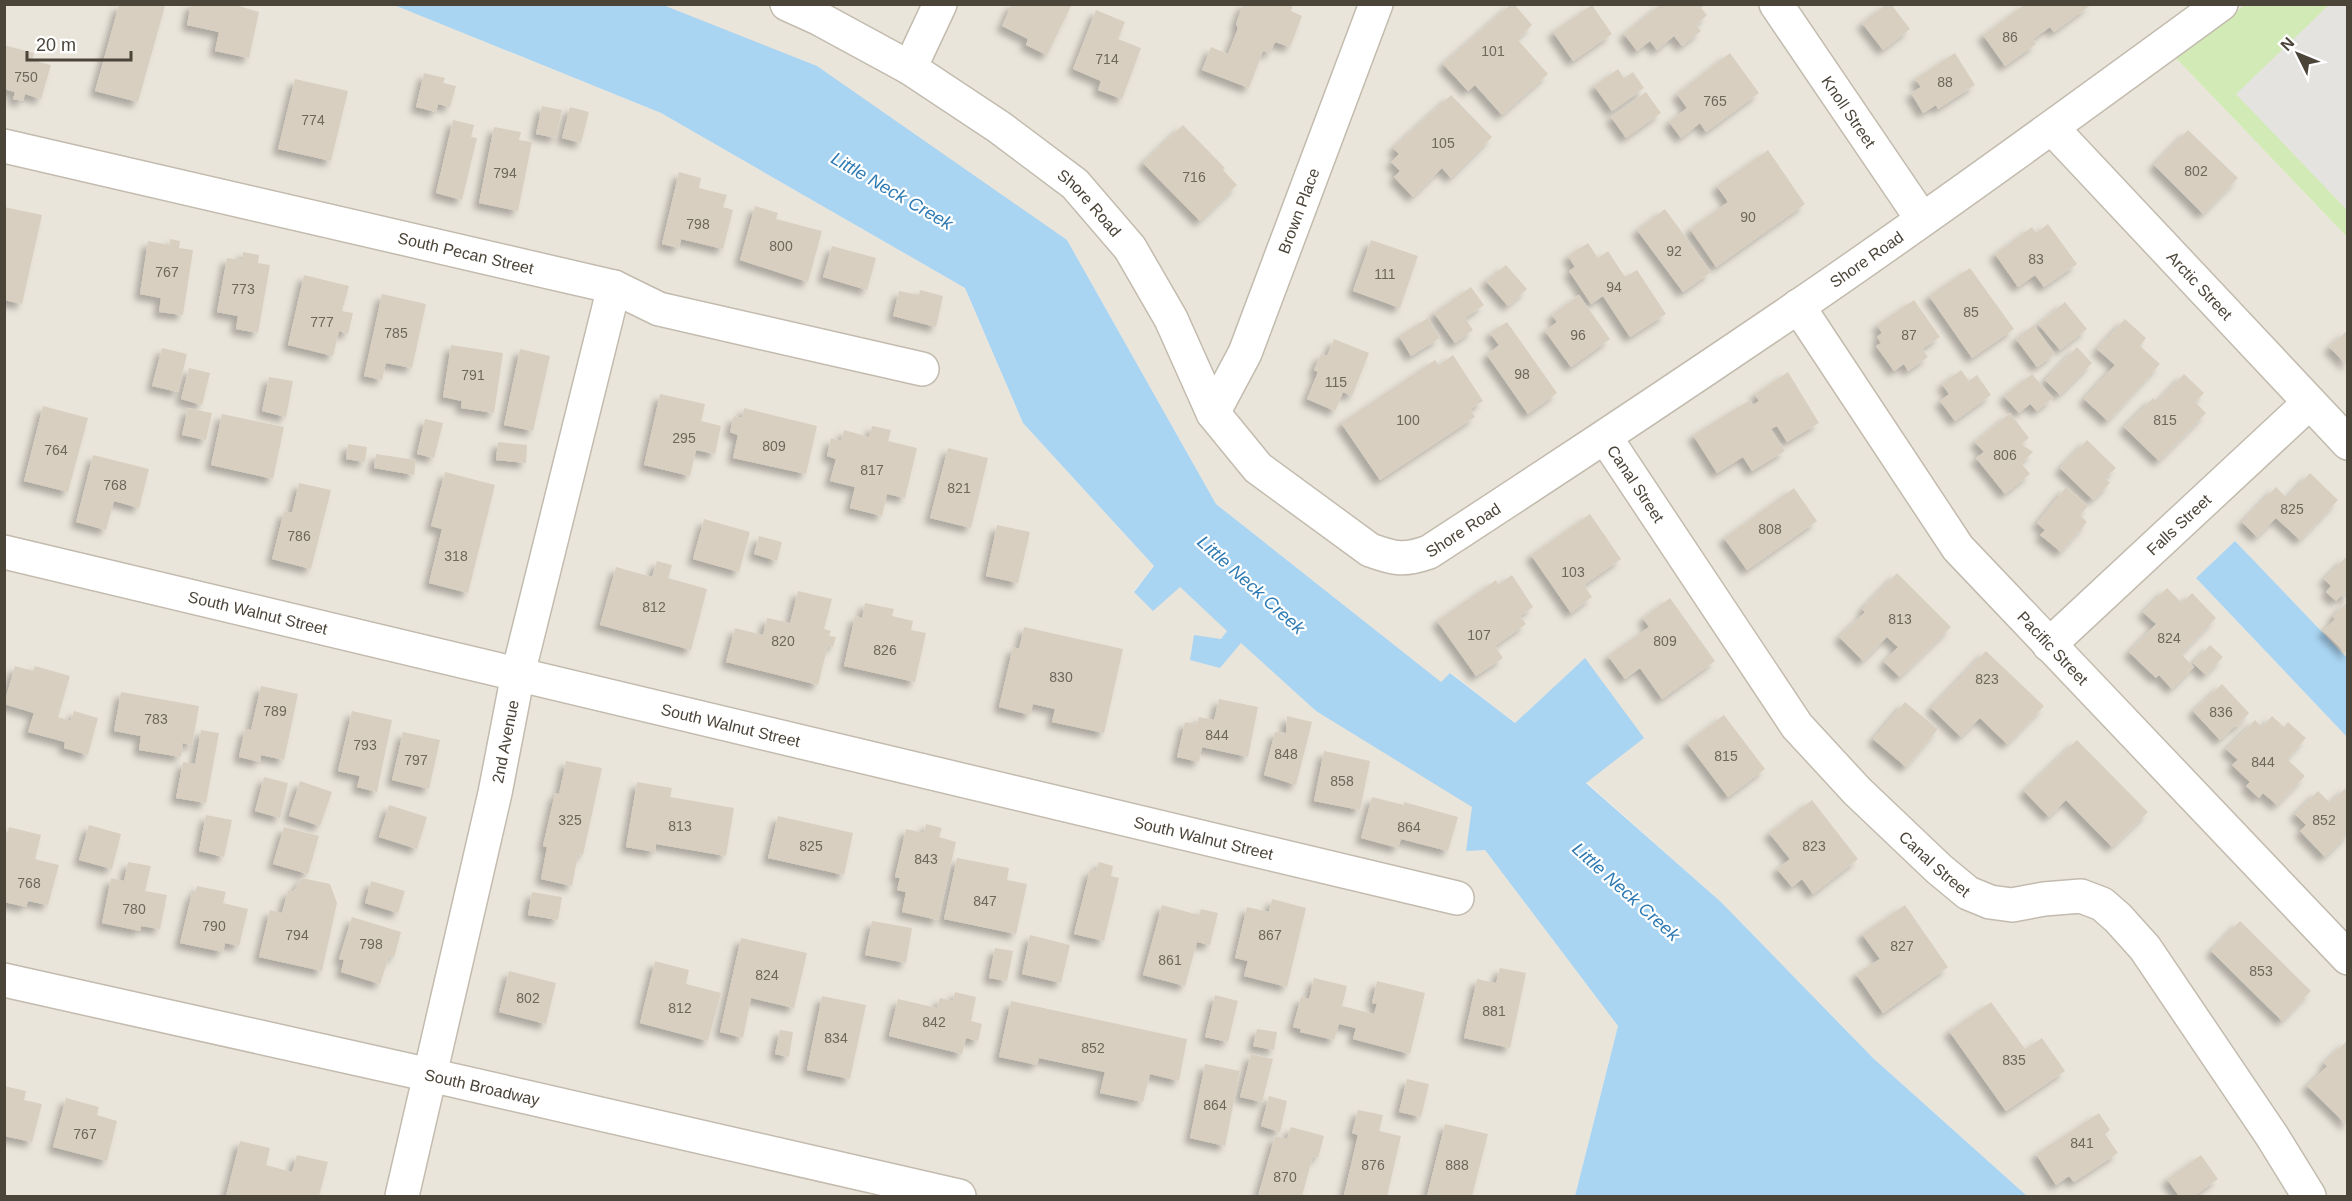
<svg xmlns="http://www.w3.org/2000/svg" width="2352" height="1201" font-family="Arial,sans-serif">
	<defs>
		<filter id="shadow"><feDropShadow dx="-5.5" dy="5.5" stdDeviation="3" flood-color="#0004"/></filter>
	</defs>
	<rect width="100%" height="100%" fill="#f6f3ec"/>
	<!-- residential -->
	<path fill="#eae5da" d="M5,5H394L661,113L965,288L1023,423L1154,566L1134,591L1180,587L1228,631L1221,639L1241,642L1316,711L1473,807L1485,850L1618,1026L1575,1196H5Z
		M663,5H2245L2174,56L2347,237V658L2235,541L2196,578L2347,737V1196H2027L1873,1058L1721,902L1586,782L1585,659L1515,723L1451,673L1442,683L1216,504L1067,240Z"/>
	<!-- green -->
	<path fill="#d2eab5" d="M2245,5H2347V237L2174,56Z"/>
	<!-- parking -->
	<path fill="#e5e3e0" d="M2329,5H2347V210L2236,94Z"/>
	<!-- water -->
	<path fill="#a9d4f2" d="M394,5H663L817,66L1067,240L1216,504L1441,682L1450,673L1515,723L1585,658L1644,738L1586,783L1721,902L1873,1058L2027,1196H1575L1618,1026L1485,850L1466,851L1472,807L1316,711L1241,643L1220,668L1190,660L1194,635L1221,639L1227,631L1180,587L1153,611L1134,592L1154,566L1023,423L965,288L661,113Z
		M2235,541L2347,658V737L2196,578Z"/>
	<!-- building -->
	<path fill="#d8cfc1" filter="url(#shadow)" d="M191,4H232L259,12L249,58L215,51L219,32L187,25Z
		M1012,4H1072L1047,55L1026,45L1028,39L1002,26Z
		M1243,4H1293L1291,11L1302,16L1290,47L1275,42L1270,53L1263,51L1249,88L1202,70L1211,47L1228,54L1238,28L1236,24Z
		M1511,4H1514L1532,25L1517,39L1548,74L1502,115L1475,85L1468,91L1443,64Z
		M1661,4H1705L1701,8L1707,15L1696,25L1701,31L1682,46L1674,36L1657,50L1650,41L1637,51L1624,34Z
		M1887,4H1891L1910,29L1883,50L1862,23Z
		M2026,4H2092L2054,32L2050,27L2033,39L2036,44L2005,66L1983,35Z
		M119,5L165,6L138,102L95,91Z
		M1592,5L1612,34L1573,61L1553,32Z
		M1096,10L1125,22L1118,39L1141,48L1122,99L1098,90L1101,81L1073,69Z
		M4,45L34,53L32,60L51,65L41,99L25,94L23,101L13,99L15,92L4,89Z
		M1730,53L1759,93L1706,132L1700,123L1681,138L1669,122L1687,108L1677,94Z
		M1955,53L1975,85L1938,109L1936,105L1923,113L1911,93L1921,87L1915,79Z
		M1618,69L1624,78L1633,72L1644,88L1612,111L1594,86Z
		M424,73L445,78L443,83L456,86L450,107L438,104L436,112L416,107Z
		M295,79L348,91L331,161L278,149Z
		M1646,92L1661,113L1626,138L1611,117Z
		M1451,95L1492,137L1451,178L1442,168L1413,197L1394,177L1400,171L1391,162L1399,154L1393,148Z
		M542,106L562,110L556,138L536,134Z
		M570,107L589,112L581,143L562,138Z
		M453,120L474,125L471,137L477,138L462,200L436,193Z
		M1183,125L1225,168L1223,170L1237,185L1200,221L1143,163Z
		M494,127L521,132L519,140L532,142L518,211L479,203Z
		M2188,130L2238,178L2203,214L2154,165Z
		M1768,150L1805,204L1716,267L1690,229L1728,202L1717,186Z
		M679,172L701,178L699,188L727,195L723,207L733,210L723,249L681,239L679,248L662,244Z
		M755,206L778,213L776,219L822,231L808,282L740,260Z
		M4,207L42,215L22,304L4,300Z
		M1665,209L1711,272L1683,292L1637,230Z
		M2048,224L2077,264L2044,287L2035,275L2018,287L1995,254L2032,227L2036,233Z
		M170,239L180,241L179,248L193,250L183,315L159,312L161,298L140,294L148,241L170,245Z
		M1371,240L1418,256L1400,308L1353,291Z
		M1588,243L1598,258L1608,251L1625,277L1637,270L1666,314L1630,337L1603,296L1591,304L1569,271L1575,267L1568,256Z
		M832,246L876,258L867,290L823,277Z
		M243,252L259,255L258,263L270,265L258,333L236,329L238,316L217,312L227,258L242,260Z
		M1506,265L1527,289L1508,306L1486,281Z
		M1970,268L2014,329L1972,358L1929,296Z
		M304,275L349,286L342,311L353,313L348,334L339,331L333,356L288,345Z
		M1471,287L1484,305L1465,318L1473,330L1455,343L1434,313Z
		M920,290L943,296L936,327L893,316L899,291L919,295Z
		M382,294L426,304L412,368L386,363L382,380L364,376Z
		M1579,295L1610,339L1571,367L1545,331L1557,322L1552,315Z
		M1914,300L1940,337L1922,349L1928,357L1908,371L1904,364L1894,371L1876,346L1881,343L1877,337L1882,333L1877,325Z
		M2065,302L2087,329L2060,350L2038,324Z
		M1428,318L1440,338L1411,356L1399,336Z
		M2125,319L2146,338L2140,346L2160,364L2108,421L2084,399L2115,365L2097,349Z
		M1507,322L1557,393L1528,414L1487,355L1499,345L1490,333Z
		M2034,325L2055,354L2037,367L2016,339Z
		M2348,330V366L2329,347Z
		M1334,339L1369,353L1352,396L1343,392L1335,411L1307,399L1318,372L1314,370L1321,354L1327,356Z
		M451,345L503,353L494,413L461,408L462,401L443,397Z
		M2077,347L2092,363L2060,395L2045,380Z
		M162,348L187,354L178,392L152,386Z
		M520,349L550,356L533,431L504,425Z
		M1453,355L1483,401L1470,409L1475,417L1380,480L1341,423L1435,360L1439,365Z
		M189,368L210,373L202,405L181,399Z
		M1961,370L1969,381L1977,375L1991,395L1955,421L1940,401L1949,394L1942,384Z
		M1788,372L1819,423L1787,442L1777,426L1771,429L1785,451L1752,471L1743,457L1717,473L1693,435L1750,400L1753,405L1759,401L1755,394Z
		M2032,374L2053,398L2037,411L2030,404L2019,413L2004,396Z
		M2184,374L2204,393L2195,402L2206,413L2159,461L2124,427L2153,398L2157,402Z
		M269,377L293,381L286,417L262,411Z
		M660,394L705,404L701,421L721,426L715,454L696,450L690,476L644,465Z
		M43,406L88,418L68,492L24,481Z
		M188,408L212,413L206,440L182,435Z
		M744,408L817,426L806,474L733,458L738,435L730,432L734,416L742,418Z
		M2010,413L2029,438L2021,444L2033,452L2021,463L2030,474L2005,494L1976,458L1984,452L1975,442Z
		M222,414L284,427L273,479L211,465Z
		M425,419L443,423L434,458L417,454Z
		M872,426L891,430L888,441L917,448L905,498L887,494L882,516L850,508L855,487L830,481L836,459L827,456L831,438L841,441L844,430L869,437Z
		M2087,440L2116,468L2105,478L2110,483L2093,500L2060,468Z
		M498,442L527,445L526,463L496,460Z
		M348,444L367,447L365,462L346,459Z
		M948,448L988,458L971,528L930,518Z
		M376,454L416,460L414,475L374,468Z
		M93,455L149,469L139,508L114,501L106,530L76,522Z
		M445,472L495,485L468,593L429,583L442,529L431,526Z
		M2310,473L2338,500L2300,540L2276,518L2257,537L2242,522L2276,487L2287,498Z
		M299,483L331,490L311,569L272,559L284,511L292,513Z
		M2066,487L2088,506L2080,515L2087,522L2061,552L2040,535L2045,530L2037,523Z
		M1794,488L1817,521L1747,570L1724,538Z
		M1590,514L1621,559L1584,585L1592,597L1571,613L1531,555Z
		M704,519L750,532L739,572L693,559Z
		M997,525L1030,532L1018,583L986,576Z
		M759,536L782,542L777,561L754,554Z
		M2346,557L2348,559V600L2342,595L2336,601L2326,592L2331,586L2324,579Z
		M657,561L672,565L668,578L707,589L691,650L600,625L616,567L652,577Z
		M1897,573L1951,627L1900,677L1884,662L1898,647L1887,637L1863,661L1839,637L1865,612L1862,609Z
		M1512,575L1533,607L1520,616L1526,624L1495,646L1503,658L1476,676L1437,621L1496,580L1498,585Z
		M2167,588L2182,603L2192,593L2216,618L2181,654L2194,667L2172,689L2159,675L2156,678L2129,652L2156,624L2143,612Z
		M798,591L832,599L824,629L831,631L829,636L836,637L833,647L828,645L818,685L726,662L735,628L763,635L767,618L790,623Z
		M1670,598L1715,661L1662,699L1640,668L1625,679L1608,656L1649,627L1643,618Z
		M2348,601V655L2323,631L2335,619L2333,616Z
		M865,603L894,609L892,616L913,621L911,630L926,633L915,682L844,666L855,616L862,618Z
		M1024,627L1123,649L1104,733L1052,722L1055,709L1033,704L1030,715L999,707L1013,647L1019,649Z
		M2210,645L2223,657L2206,675L2193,663Z
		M1986,651L2044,706L2007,744L1980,718L1961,737L1931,708Z
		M15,666L33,671L35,666L70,676L58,717L71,721L74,711L98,718L88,755L64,748L65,742L28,732L34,713L4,704Z
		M2222,684L2249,713L2237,727L2235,726L2220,740L2193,711Z
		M261,686L298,694L284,760L261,755L260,762L239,757L245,729L251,730Z
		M121,692L199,706L192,745L183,743L181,757L139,750L141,736L114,731Z
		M1219,699L1258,707L1248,757L1202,747L1199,762L1177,757L1185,722L1197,724L1199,717L1214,720Z
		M1905,702L1938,729L1906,767L1873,739Z
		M352,711L392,720L377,792L357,787L360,776L338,771Z
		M1724,715L1765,769L1728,797L1687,743Z
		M1287,716L1312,722L1296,785L1264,775L1275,732L1286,733Z
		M2272,716L2284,727L2288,722L2306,738L2287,759L2305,776L2277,805L2263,793L2259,798L2246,786L2250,782L2232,765L2238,760L2226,749L2255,720L2262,727Z
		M201,730L219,733L206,803L176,798L183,762L195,764Z
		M403,732L440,740L429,789L392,780Z
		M2077,740L2148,812L2112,847L2066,800L2049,817L2024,791Z
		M1324,751L1370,761L1360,810L1314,801Z
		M566,761L602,768L583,855L578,854L572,886L541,879L547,847L543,846L555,793L559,794Z
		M264,777L288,783L280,818L255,811Z
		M300,781L332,792L320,826L289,816Z
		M637,782L672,788L670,797L734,808L726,856L656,844L655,852L626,847Z
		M2348,786V834L2325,857L2300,831L2306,825L2295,814L2318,791L2330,803Z
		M1372,797L1404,805V802L1458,817L1448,851L1401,839L1398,848L1361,838Z
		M1812,800L1858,859L1813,894L1802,879L1792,887L1777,869L1790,859L1769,833Z
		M389,805L427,817L417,849L379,837Z
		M206,815L232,820L224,857L199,851Z
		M778,816L853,833L844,875L768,858Z
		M926,824L942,828L939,837L956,842L938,920L902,912L906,892L897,890L900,878L895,877L906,829L924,833Z
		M89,825L121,834L112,869L79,860Z
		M9,827L41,835L35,859L59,865L48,905L28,901L26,907L4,902V846Z
		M284,827L319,836L308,874L273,864Z
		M957,858L1009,868L1007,880L1027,884L1016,934L944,919Z
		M128,862L151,866L145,891L167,895L160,929L141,926L140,931L102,923L111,878L124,881Z
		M1099,862L1113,866L1111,876L1119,878L1104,941L1074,934L1090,870L1096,871Z
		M302,878L330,884L337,903L322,971L259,957L270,910L282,913L288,891L293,892Z
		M371,881L405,891L398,913L365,903Z
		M197,886L226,892L223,903L248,909L239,946L225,943L223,952L180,943L192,893L195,894Z
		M532,892L562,897L558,920L528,915Z
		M1272,899L1306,908L1287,987L1244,976L1248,961L1235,958L1247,907L1269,912Z
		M1162,905L1199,915L1201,909L1218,913L1210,945L1197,942L1185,986L1143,975Z
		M1905,905L1948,967L1883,1013L1856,974L1880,959L1862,934Z
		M352,917L401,932L394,957L389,956L380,984L341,972L344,960L339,959Z
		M872,921L912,928L906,963L865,955Z
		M2240,921L2311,991L2282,1021L2211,951Z
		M1030,935L1070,945L1061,983L1022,974Z
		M741,938L807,953L794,1008L751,998L743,1038L720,1032Z
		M995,948L1013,951L1007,981L989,978Z
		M655,961L689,970L686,984L721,993L708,1041L640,1023Z
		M1500,968L1526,973L1510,1048L1464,1038L1477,979L1496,983Z
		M509,971L556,983L546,1024L499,1012Z
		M1314,978L1347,986L1342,1006L1374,1014L1377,1004L1372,1003L1377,981L1425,993L1410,1054L1353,1039L1356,1028L1339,1024L1334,1040L1300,1032L1301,1029L1293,1027L1301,997L1309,999Z
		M955,992L976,997L971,1021L982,1024L978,1041L966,1038L962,1054L889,1036L898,999L937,1008L940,998L953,1001Z
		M1215,995L1238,1001L1228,1042L1205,1037Z
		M822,996L866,1005L850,1079L807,1070Z
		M1011,1001L1187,1039L1179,1081L1150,1074L1143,1102L1100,1093L1105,1072L1039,1058L1037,1065L999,1057Z
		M1991,1002L2025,1049L2042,1038L2065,1071L2006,1111L1949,1031Z
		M1257,1029L1277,1032L1274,1050L1253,1046Z
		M780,1030L793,1032L789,1057L775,1054Z
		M2348,1040V1126L2307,1086L2327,1066L2324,1063Z
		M1251,1054L1273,1059L1262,1102L1240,1097Z
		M1205,1064L1240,1071L1225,1146L1190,1138Z
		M1407,1079L1429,1084L1421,1117L1399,1112Z
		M4,1086L26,1091L24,1100L42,1104L32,1142L4,1136Z
		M1269,1096L1287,1101L1280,1132L1261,1126Z
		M66,1098L99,1107L97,1115L117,1121L107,1161L53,1147Z
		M1358,1110L1383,1115L1379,1131L1401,1136L1387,1196L1344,1195L1358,1135L1352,1133Z
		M2099,1113L2110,1130L2105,1134L2118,1153L2074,1182L2069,1176L2056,1185L2036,1154Z
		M1445,1124L1488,1134L1472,1196H1427Z
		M1291,1127L1324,1136L1318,1158L1313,1156L1302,1196H1258L1275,1136L1287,1139Z
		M240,1141L270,1148L266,1165L292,1172L297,1155L328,1162L319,1196H226Z
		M2201,1155L2218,1179L2194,1196H2179L2167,1179Z"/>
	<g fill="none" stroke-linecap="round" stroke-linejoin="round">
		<!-- minor casing -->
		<g stroke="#c2bbae" stroke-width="36">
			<g id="minor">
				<path id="s1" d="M787,4L818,18L910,68L999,127L1075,184L1130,248L1171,319L1213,413L1258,468L1370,550C1395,559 1404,561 1429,552C1552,472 1674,391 1796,308C1939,210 2080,107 2221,4"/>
				<path id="s2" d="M1776,4L1922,219"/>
				<path d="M910,68L940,4"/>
				<path id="s3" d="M2052,128L2348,443"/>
				<path id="s4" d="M4,146L614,287L659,309L922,369"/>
				<path id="s5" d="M1798,306L1958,548L2348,958"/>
				<path id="s6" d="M1213,413L1245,353L1376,4"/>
				<path id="s7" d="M1605,437L1797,726L1857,791L1939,869L1968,893L1990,902L2012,905L2044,899L2081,896L2102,904L2118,918L2145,948L2272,1136L2309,1196"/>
				<path id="s8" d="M4,552L1457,898"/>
				<path id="s9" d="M2049,645L2309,403"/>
				<path id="s10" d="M4,980L430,1075L959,1196"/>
				<path id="s11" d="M402,1196L495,793L518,674L614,287"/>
			</g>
		</g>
		<!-- minor -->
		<use href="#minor" stroke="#fff" stroke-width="33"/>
	</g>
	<g text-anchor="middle" stroke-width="4.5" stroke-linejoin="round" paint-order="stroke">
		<!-- number labels -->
		<g font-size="14" fill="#6e675b">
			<text x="2010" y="42">86</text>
			<text x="1493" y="56">101</text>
			<text x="1107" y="64">714</text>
			<text x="26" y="82">750</text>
			<text x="1945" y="87">88</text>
			<text x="1715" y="106">765</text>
			<text x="313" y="125">774</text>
			<text x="1443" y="148">105</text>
			<text x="2196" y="176">802</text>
			<text x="505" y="178">794</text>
			<text x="1194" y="182">716</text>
			<text x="1748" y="222">90</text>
			<text x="698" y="229">798</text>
			<text x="781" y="251">800</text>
			<text x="1674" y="256">92</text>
			<text x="2036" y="264">83</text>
			<text x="167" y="277">767</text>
			<text x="1385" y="279">111</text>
			<text x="1614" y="292">94</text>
			<text x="243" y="294">773</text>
			<text x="1971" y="317">85</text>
			<text x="322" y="327">777</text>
			<text x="396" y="338">785</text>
			<text x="1578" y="340">96</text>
			<text x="1909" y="340">87</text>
			<text x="1522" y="379">98</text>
			<text x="473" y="380">791</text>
			<text x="1336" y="387">115</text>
			<text x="1408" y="425">100</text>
			<text x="2165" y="425">815</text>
			<text x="684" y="443">295</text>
			<text x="774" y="451">809</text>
			<text x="56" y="455">764</text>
			<text x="2005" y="460">806</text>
			<text x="872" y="475">817</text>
			<text x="115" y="490">768</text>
			<text x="959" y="493">821</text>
			<text x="2292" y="514">825</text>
			<text x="1770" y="534">808</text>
			<text x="299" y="541">786</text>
			<text x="456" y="561">318</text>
			<text x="1573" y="577">103</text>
			<text x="654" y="612">812</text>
			<text x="1900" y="624">813</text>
			<text x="1479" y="640">107</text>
			<text x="2169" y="643">824</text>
			<text x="783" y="646">820</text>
			<text x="1665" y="646">809</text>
			<text x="885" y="655">826</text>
			<text x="1061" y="682">830</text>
			<text x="1987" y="684">823</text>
			<text x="275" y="716">789</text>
			<text x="2221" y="717">836</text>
			<text x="156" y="724">783</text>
			<text x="1217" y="740">844</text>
			<text x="365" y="750">793</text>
			<text x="1286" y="759">848</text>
			<text x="1726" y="761">815</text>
			<text x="416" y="765">797</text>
			<text x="2263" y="767">844</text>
			<text x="1342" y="786">858</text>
			<text x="570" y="825">325</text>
			<text x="2324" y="825">852</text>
			<text x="680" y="831">813</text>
			<text x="1409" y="832">864</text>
			<text x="811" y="851">825</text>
			<text x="1814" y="851">823</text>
			<text x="926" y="864">843</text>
			<text x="29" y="888">768</text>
			<text x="985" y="906">847</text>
			<text x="134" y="914">780</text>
			<text x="214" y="931">790</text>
			<text x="297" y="940">794</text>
			<text x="1270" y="940">867</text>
			<text x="371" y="949">798</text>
			<text x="1902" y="951">827</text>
			<text x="1170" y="965">861</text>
			<text x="2261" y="976">853</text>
			<text x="767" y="980">824</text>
			<text x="528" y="1003">802</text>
			<text x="680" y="1013">812</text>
			<text x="1494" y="1016">881</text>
			<text x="934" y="1027">842</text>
			<text x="836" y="1043">834</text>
			<text x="1093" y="1053">852</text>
			<text x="2014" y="1065">835</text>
			<text x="1215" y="1110">864</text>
			<text x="85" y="1139">767</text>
			<text x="2082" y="1148">841</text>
			<text x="1373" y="1170">876</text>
			<text x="1457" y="1170">888</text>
			<text x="1285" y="1182">870</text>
		</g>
		<!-- street labels -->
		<g font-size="16" fill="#4b4439" stroke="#fff">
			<text dy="6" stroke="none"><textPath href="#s2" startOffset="130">Knoll Street</textPath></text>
			<text dy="6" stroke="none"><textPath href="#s1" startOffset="364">Shore Road</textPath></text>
			<text dy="6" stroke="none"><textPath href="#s6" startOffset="220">Brown Place</textPath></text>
			<text dy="6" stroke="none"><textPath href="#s4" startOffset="474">South Pecan Street</textPath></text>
			<text dy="6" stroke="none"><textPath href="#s1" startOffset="1407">Shore Road</textPath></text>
			<text dy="6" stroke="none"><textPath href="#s3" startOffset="216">Arctic Street</textPath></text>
			<text dy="6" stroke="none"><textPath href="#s7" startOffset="56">Canal Street</textPath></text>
			<text dy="6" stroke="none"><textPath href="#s9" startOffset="177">Falls Street</textPath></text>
			<text dy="6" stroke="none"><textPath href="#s1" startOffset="921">Shore Road</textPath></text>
			<text dy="6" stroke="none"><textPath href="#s8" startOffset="261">South Walnut Street</textPath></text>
			<text dy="6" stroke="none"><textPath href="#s5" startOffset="428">Pacific Street</textPath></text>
			<text dy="6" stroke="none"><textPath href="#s8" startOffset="747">South Walnut Street</textPath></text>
			<text dy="6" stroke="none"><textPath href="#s11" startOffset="466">2nd Avenue</textPath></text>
			<text dy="6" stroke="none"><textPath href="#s8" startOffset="1233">South Walnut Street</textPath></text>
			<text dy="6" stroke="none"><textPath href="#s7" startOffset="542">Canal Street</textPath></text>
			<text dy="6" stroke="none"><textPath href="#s10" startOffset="490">South Broadway</textPath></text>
		</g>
		<!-- water labels -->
		<g font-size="18" font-style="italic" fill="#2e7ab2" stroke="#fff">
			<text transform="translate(892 191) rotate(30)" y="6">Little Neck Creek</text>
			<text transform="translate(1251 585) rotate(42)" y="6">Little Neck Creek</text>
			<text transform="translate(1626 892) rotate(42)" y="6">Little Neck Creek</text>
		</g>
	</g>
	<!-- border -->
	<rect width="2352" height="1201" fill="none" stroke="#4b4439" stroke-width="12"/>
	<!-- north arrow -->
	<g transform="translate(2298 54) rotate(313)" stroke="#ffffff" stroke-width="4.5" paint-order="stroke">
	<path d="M0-4.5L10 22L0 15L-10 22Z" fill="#4b4439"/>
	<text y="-9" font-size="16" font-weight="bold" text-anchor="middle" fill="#4b4439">N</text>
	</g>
	<!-- scale -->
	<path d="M27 51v9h104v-9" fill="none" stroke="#4b4439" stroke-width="3"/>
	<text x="36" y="51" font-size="18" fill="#4b4439" stroke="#ffffff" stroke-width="4.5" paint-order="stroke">20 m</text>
</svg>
